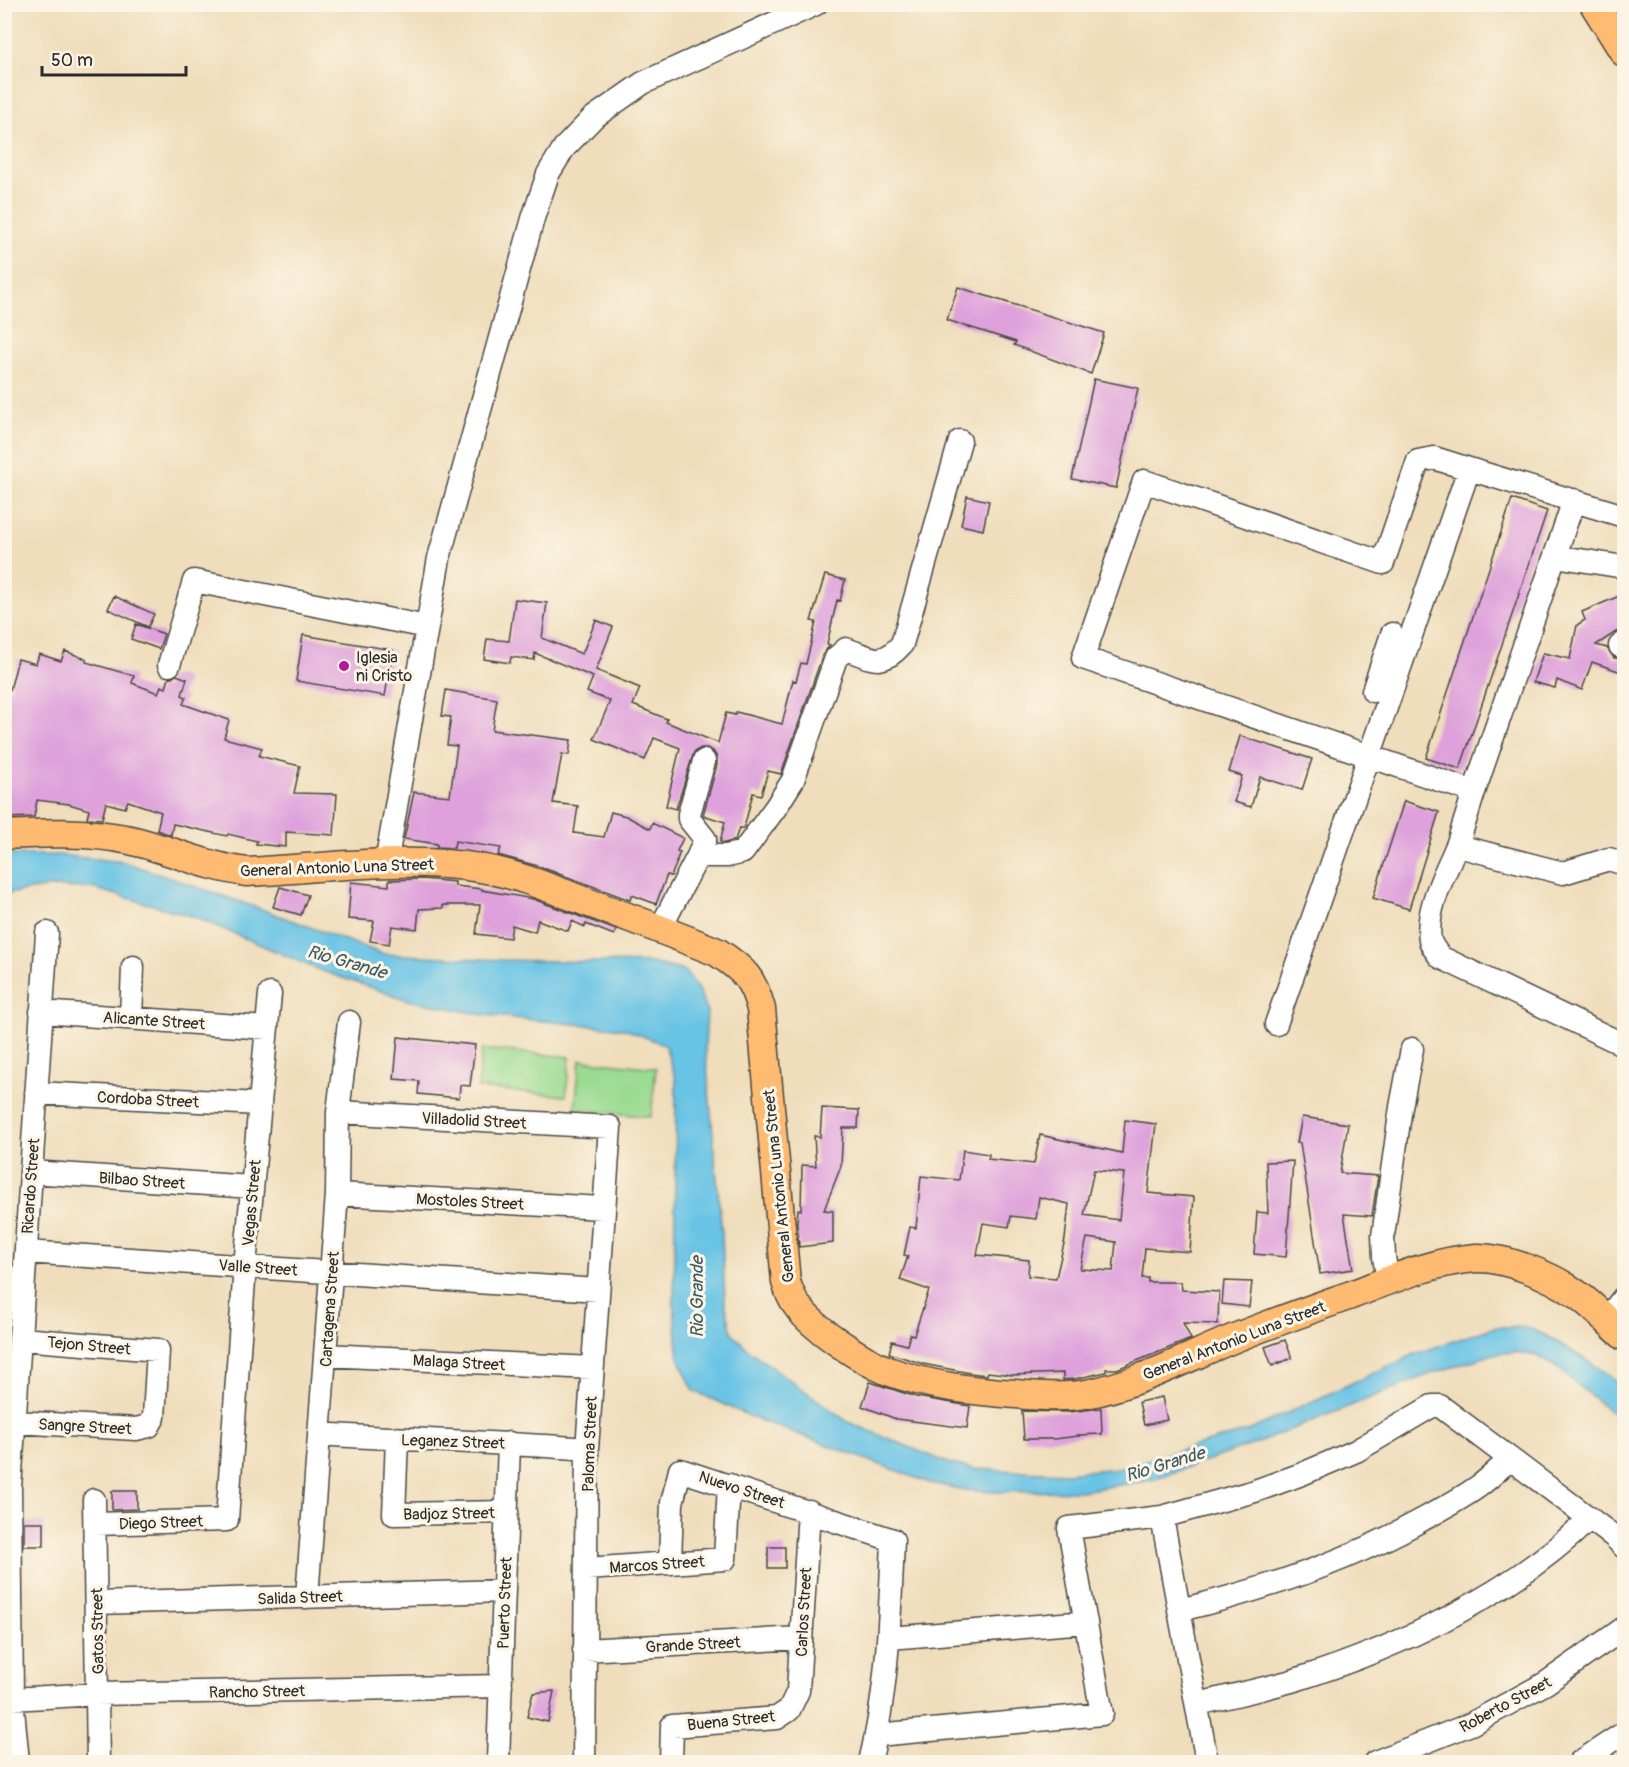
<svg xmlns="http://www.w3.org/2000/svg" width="1629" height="1767" font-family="Pangolin,sans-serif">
	<rect width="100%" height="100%" fill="#fcf5e5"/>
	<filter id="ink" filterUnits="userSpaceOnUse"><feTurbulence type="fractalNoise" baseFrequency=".0167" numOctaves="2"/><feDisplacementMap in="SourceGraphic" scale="12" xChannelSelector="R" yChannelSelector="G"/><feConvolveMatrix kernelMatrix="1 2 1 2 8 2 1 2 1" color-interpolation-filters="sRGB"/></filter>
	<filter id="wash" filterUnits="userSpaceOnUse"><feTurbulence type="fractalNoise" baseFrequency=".008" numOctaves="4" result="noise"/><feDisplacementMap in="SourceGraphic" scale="24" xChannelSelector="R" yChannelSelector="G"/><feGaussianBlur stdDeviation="1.35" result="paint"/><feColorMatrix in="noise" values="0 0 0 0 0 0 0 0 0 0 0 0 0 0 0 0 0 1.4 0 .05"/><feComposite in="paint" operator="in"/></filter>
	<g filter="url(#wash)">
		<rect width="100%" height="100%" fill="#efddbb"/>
		<!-- green -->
		<path fill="#9adb91" stroke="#62835e" stroke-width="1.5" d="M482,1049L570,1057L566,1096L478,1088Z
			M580,1060L656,1068L651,1117L575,1109Z"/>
		<!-- water -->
		<path fill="#67c3e5" stroke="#497788" stroke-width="1.5" d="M5,855H58L124,862L261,909L383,954L501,960L651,963L685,971L699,991L707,1011L705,1046L722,1234L725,1303L732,1333L750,1351L848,1422L948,1463L974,1469L1065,1473L1118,1468L1248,1431L1415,1354L1495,1327H1512L1529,1328L1547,1336L1596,1366L1624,1387V1423L1556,1367L1537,1356L1516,1352L1494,1354L1430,1374L1260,1442L1151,1480L1081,1491L993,1492L965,1490L930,1483L749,1416L694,1391L679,1360L674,1305L676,1081L665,1045L625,1029L484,1015L408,1000L322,971L195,917L92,888L50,887L5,894Z"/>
		<g id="blocks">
			<!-- building -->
			<path fill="#dea1db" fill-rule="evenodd" d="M958,287L1104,333L1091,374L1014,345L1016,342L947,320Z
				M1094,379L1138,388L1116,488L1072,479Z
				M967,496L989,501L983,530L961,525Z
				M1512,499L1547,511L1460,769L1426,758Z
				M825,575L845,580L840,601L837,600L827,644L830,645L823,654L781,774L768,771L761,795L753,793L744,828H739L735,840L725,843L720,842L725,822L703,815L717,765V757L713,751L707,748H701L694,752L676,809L666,806L680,748L654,738L645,760L594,739L610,701L587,692L593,677L535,653L534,660L511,657L510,663L484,659L487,639L509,641L515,599L547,603L542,638L582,654L596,620L613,627L596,670L640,688L633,705L667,719L666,722L718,743L726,713L735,715L736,712L782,724L793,680L796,681L801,663L806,664L816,622L811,621Z
				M1624,594V629L1616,632L1596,645L1607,648L1614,658H1624V673L1592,662L1582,690L1557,680L1555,688L1533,682L1543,653L1570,659L1577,625L1585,620L1582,612Z
				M114,596L154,614L148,627L108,609Z
				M136,624L164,634L159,649L131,639Z
				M303,635L393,650L385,696L296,681Z
				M65,651L86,659V662L134,676L132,683L158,693L161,686L166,688L169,678L177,675L187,679L182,695L186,697L183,704L229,720L224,738L262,748L259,756L300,766L294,793L337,794L334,835L286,832V847L256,844L257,841L228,834L227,836L173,824L171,835L157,830L161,812L128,801L125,808L106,803L102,819L87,818L89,810L69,804L37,800L34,817L4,818V689L10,690L18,659L36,664L39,654L61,661Z
				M446,690L497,699L492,730L571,740L569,755L562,754L553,803L578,806L574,833L604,837L611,812L626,816L650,829L652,823L683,838L677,851L680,852L676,862H677L671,876L667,875L656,904L632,895L630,900L538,866L498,855L501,848L455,841L454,848L437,847V844L404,839L414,792L450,796L457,746L447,745L451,717L442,716Z
				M1240,736L1312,759L1302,790L1260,777L1251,807L1234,802L1242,776L1229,772Z
				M1404,801L1439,812L1409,909L1373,898Z
				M422,879L455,882V886L482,889V890L533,899L616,930L614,935L586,924L585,927L572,921L568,931L538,920L535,932L512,925L510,938L476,934L480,905H443V908L419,909L417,929L392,926L389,944L370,941L374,921L348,919L351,882L389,886V880Z
				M280,887L308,895L301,915L273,907Z
				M398,1037L475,1045L470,1086L460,1085L459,1098L418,1094L419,1081L394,1079Z
				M822,1108L859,1110L858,1128H843L841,1166L824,1210L833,1211V1243L799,1247L797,1223L798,1209L801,1210L802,1165L816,1166L814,1136L820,1137Z
				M1302,1117L1348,1124L1340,1173L1378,1176L1372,1216L1344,1214L1353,1269L1320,1274L1300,1143H1297Z
				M1125,1120L1156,1124L1148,1193L1194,1197L1190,1252L1145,1248L1142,1278H1148V1282H1181L1182,1290L1219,1292L1218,1324L1183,1323L1191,1339L1117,1369H1106V1372L1075,1379L1063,1380V1373L1012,1375L988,1372L987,1375L970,1373L923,1364L889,1353L892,1341L907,1345L910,1334L914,1335L929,1290L900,1280L908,1256L904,1255L910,1227L916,1228L921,1176L959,1180L963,1150L989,1154L988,1159L1034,1164L1040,1135L1122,1153ZM1094,1170L1124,1173L1119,1220L1084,1215ZM1039,1197L1069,1204L1065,1239L1056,1278L1028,1276L1029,1260L977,1255L983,1223L1009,1227L1011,1216L1036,1219ZM1087,1238L1116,1242L1113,1271L1080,1269Z
				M1293,1161L1286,1257L1254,1254L1257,1212L1268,1213L1266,1162Z
				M1224,1281L1252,1282L1249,1307L1222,1304Z
				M1285,1340L1292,1358L1272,1366L1265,1347Z
				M870,1382L916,1397L970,1406L967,1428L896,1419L862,1406Z
				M1162,1397L1167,1420L1144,1425L1139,1402Z
				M1101,1408L1102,1434L1078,1435L1079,1436L1054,1439H1024L1022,1411L1069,1412Z
				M112,1491H137V1509L112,1510Z
				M24,1522H44V1546H24Z
				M768,1547H785V1568H768Z
				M554,1691L548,1722L527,1717L533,1693Z"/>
		</g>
	</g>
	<g filter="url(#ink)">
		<use href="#blocks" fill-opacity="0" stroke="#484641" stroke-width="1.5"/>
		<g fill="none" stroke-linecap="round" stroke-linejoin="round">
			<!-- minor casing -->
			<g stroke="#484641" stroke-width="25">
				<path id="minor" d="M1469,469L1434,458L1418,461L1383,563L1144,481L1083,658L1474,792L1574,500
					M1555,556L1624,567
					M1620,646L1624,643
					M169,665L194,581L427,627
					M1373,691L1392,634
					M1474,792L1458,843L1466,848L1563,873L1609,859L1624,864
					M1458,843C1446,872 1425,908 1430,940C1431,946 1437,952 1440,957L1624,1045
					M698,856L705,839L689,819V814L704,761
					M386,864L439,558L534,215L548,174L564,148L593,118L643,83L816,4
					M660,929L698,856H727L743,852L776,807L793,780L836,658L846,649C872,658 881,668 902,644L960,441
					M41,1012L267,1028
					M131,1018L133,967
					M1276,1024L1469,469L1624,516
					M36,1093L260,1104
					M338,1112L610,1127L587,1449L584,1762
					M31,1172L252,1187
					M337,1194L603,1208
					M26,1252L598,1290
					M1388,1281L1384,1257L1383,1236L1401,1107L1412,1049
					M1606,1320L1624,1297
					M325,1355L592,1368
					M16,1422L136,1429L149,1426L154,1417L158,1350L21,1339
					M319,1434C408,1440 498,1442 587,1449
					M397,1439L394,1514L507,1512
					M94,1500L98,1762
					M1162,1517L1207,1762
					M95,1524L227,1520L245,1266L270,994
					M670,1563L672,1503L680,1470L893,1540C890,1614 888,1690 870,1762
					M587,1569L725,1559L729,1485
					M307,1597L337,1194L338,1112L349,1022
					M97,1603L504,1591
					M1180,1610C1264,1590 1344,1563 1420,1521C1440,1510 1461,1499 1479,1486C1490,1478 1500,1468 1510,1459
					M889,1638L1086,1622
					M584,1650L801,1638
					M12,1699L97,1694L501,1686
					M1198,1704C1230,1696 1263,1689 1295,1680C1400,1647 1511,1595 1590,1518
					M877,1735L1102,1714L1069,1528L1162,1517L1255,1491L1302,1474L1356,1451L1432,1406H1440L1613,1536L1624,1547
					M18,1762L12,1699L10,1488L47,933
					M498,1762L509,1443
					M671,1762L672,1726L777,1718L789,1710L798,1691L809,1511
					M1375,1762L1471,1724L1546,1683L1624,1628
					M1580,1762L1624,1733"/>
			</g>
			<!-- major casing -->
			<g stroke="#484641" stroke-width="31">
				<path id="major" d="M1594,4L1624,52
					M4,835C47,833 89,831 130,840C169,849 207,867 247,872C322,868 405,856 480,868C516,874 550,888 584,901C629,917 673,934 717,952C743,969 753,978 761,1009L786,1282C789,1291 792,1300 798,1307C814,1329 863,1361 888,1371C929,1386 973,1391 1016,1394C1039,1396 1063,1398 1086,1394C1134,1385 1180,1361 1225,1342C1266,1325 1309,1310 1351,1295C1390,1280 1433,1261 1476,1258C1505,1257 1552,1276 1575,1293C1593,1305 1608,1322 1624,1336"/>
			</g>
			<!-- minor -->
			<use href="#minor" stroke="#fff" stroke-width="22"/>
			<!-- major -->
			<use href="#major" stroke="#ffbb71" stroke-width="28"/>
		</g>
	</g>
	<!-- markers -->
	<circle fill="#b5179e" stroke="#fcf5e5" stroke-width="2" cx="344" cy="666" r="6"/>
	<g text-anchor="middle" stroke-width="6" stroke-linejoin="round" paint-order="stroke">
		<!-- poi labels -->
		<g font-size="16" fill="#2b2b2b" stroke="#fcf5e5" text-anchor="start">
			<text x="356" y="663">Iglesia<tspan x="356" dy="18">ni Cristo</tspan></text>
		</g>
		<!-- street labels -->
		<g font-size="16" fill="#2b2b2b" stroke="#fcf5e5">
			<text transform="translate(337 867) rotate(-2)" y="6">General Antonio Luna Street</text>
			<text transform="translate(154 1020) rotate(4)" y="6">Alicante Street</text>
			<text transform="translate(148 1099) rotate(3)" y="6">Cordoba Street</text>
			<text transform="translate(474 1120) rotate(3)" y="6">Villadolid Street</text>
			<text transform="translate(142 1180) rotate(4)" y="6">Bilbao Street</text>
			<text transform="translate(30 1186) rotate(-86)" y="6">Ricardo Street</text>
			<text transform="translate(778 1186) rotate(-96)" y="6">General Antonio Luna Street</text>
			<text transform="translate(470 1201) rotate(3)" y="6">Mostoles Street</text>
			<text transform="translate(251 1203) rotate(-85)" y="6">Vegas Street</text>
			<text transform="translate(258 1267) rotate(4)" y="6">Valle Street</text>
			<text transform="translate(329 1309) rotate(-86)" y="6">Cartagena Street</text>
			<text transform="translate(1234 1340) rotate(-21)" y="6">General Antonio Luna Street</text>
			<text transform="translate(89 1345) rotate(5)" y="6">Tejon Street</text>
			<text transform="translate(459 1362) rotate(3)" y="6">Malaga Street</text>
			<text transform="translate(85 1426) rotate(3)" y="6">Sangre Street</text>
			<text transform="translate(453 1441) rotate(2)" y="6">Leganez Street</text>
			<text transform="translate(589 1444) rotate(-88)" y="6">Paloma Street</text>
			<text transform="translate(742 1489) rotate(18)" y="6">Nuevo Street</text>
			<text transform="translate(449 1513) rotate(-1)" y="6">Badjoz Street</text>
			<text transform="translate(161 1522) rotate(-2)" y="6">Diego Street</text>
			<text transform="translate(657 1564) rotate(-4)" y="6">Marcos Street</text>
			<text transform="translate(300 1597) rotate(-2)" y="6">Salida Street</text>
			<text transform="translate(504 1603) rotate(-88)" y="6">Puerto Street</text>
			<text transform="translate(803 1612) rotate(-87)" y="6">Carlos Street</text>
			<text transform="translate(97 1631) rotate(-91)" y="6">Gatos Street</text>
			<text transform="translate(693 1644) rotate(-3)" y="6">Grande Street</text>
			<text transform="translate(257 1691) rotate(-1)" y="6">Rancho Street</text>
			<text transform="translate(1505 1704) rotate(-28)" y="6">Roberto Street</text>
			<text transform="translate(731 1720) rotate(-6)" y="6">Buena Street</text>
		</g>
		<!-- water labels -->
		<g font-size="18" font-style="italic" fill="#3d5963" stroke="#fcf5e5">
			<text transform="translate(347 962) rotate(16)" y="6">Rio Grande</text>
			<text transform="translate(697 1297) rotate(-90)" y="6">Rio Grande</text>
			<text transform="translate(1165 1464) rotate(-17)" y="6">Rio Grande</text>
		</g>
	</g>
	<!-- margin -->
	<rect width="1629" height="1767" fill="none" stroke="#fcf5e5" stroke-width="24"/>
	<!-- scale -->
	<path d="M42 66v9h144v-9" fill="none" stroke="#2b2b2b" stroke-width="3"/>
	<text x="51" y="66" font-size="18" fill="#2b2b2b" stroke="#fcf5e5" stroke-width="4.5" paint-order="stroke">50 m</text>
</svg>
